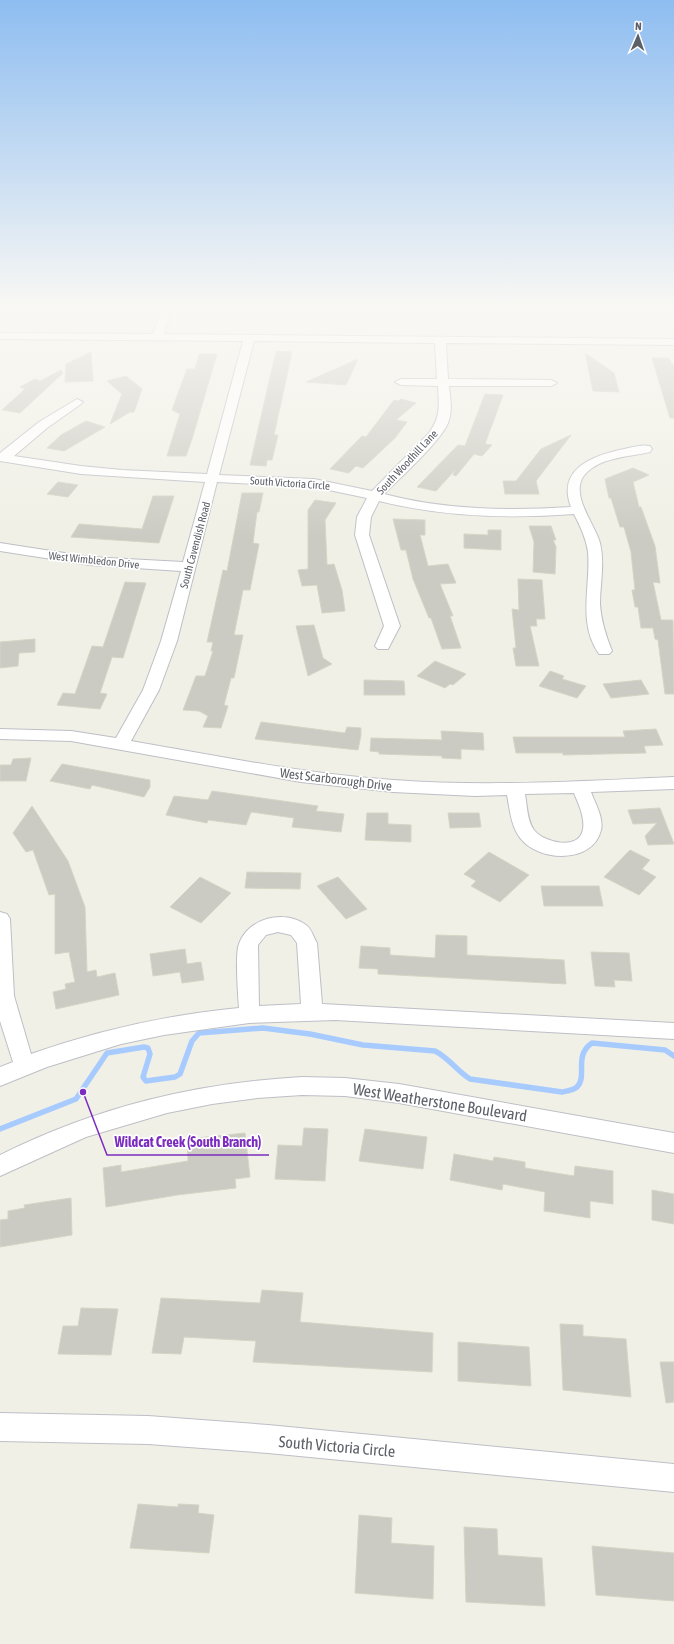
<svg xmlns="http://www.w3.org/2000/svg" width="674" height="1644" font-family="'Asap Condensed',sans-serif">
	<rect width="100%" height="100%" fill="#f1f0e6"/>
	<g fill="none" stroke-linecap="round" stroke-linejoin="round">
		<!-- stream -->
		<path stroke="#a8cbff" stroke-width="5.5" d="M0,1129L76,1099L107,1053L144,1047L148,1048L150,1054L143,1077L146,1081L175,1077L180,1074L192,1041L199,1033L263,1028L310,1034L363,1045L435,1051C449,1058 457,1071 470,1079L562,1092C567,1091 574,1090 577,1087C588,1076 573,1056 592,1043L665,1050L674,1056"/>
	</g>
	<!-- building -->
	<path fill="#cccbc3" stroke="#d6d4c4" d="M276,351L292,352L274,435H278L272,460H267L266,466L250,465Z
		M91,352L93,381L65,382L66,364Z
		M585,353L614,373L619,392L593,391Z
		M199,354H217L192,439L186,456H167L180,414L172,410L187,369H195Z
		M652,358H669L672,364H674V418H670Z
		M358,359L346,385L306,382Z
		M61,370L63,373L20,413L2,410L25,389L20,387L35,379L40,381Z
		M126,376L142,389L134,412H130L110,424L122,394L107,381Z
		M485,394L503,395L485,444L492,445L482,456L474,454L456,476L453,475L455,470L436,491L417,487L458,445L465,446Z
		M401,399L416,403L396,420L407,422L395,438L363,468L356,466L349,473L330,469L362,436L366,437L394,400L399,401Z
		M86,421L105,427L64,451L47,448L61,435Z
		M571,435L536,481L539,494H505L503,481H516L541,449Z
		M633,468L649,475L633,482L639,507H641L655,546L660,583L653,582L661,620H673L674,694H665L658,640L655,639L653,628H641L638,607H635L632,590H635L631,552L624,527H620L611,498H609L605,479Z
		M58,482L78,485L68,497L47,494Z
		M242,493H263L259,512H257L253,543L259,544L250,590H243L234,635H243L234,678H231L224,705L228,706L221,728L203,727L208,716L199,711L183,710L196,676H205L213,651H211L213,642H207L223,570L227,571Z
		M153,496H174L159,543L71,537L79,524L142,529Z
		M315,500L336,503L325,520L327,565L334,564L342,590L345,611L322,613L317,585L302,586L298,570L308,569V510Z
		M393,519L425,520V535H420L428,566L448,564L456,583L440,584L453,616H450L461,648L442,649L431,618H429L413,579L406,550H401Z
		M529,526H551L556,540H553L556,547L555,574L533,572L534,542Z
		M488,530H501V550L464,548V534L488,535Z
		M518,579L542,580L545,619H536L537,626H530L539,666H516L513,648H516L512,609L519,610Z
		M125,582L146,583L123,658L112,657L100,693L107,694L100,709L57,705L63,693L75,694L92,646L103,647Z
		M314,625L323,658L332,664L308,676L296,626Z
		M35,639V652L19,653L18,666L0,668V642Z
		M435,661L466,674L453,685L450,684L445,688L417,676Z
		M550,671L564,676L562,679L586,686L577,698L539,686Z
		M364,680L404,681L405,695H364Z
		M641,680L649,694L611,698L603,684Z
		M261,722L345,733L347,727L361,728V735L358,750L255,739Z
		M656,729L663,745L644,746L646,753L563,755V753H516L513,737H625L623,731Z
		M441,731L483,733L484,750L461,749V759L442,758V756L379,754V752L370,751L371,738L442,740Z
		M31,758L26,781H0V765H11L13,759Z
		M62,764L150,780V787L144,797L92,785L90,789L50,781Z
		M212,791L318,806L316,811L344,814L341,832L292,827L294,818L251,812L246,825L208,820L207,823L166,815L174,796L208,800Z
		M32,806L68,861L85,907L87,972L96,970L97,977L115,973L119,995L56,1009L53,992L66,989L65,984L75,982L69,952L55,954V894L49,895L33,850L26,852L13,833Z
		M660,808L674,844L648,845L645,836L657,823L633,824L628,810Z
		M367,813H388V824L411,825V842L365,840Z
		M448,813H479L481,827L450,828Z
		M630,850L650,860L642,869L656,877L639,895L604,877Z
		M489,852L529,875L500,902L471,886L476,881L464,874Z
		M247,872L301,873L300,889L245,888Z
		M200,877L231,893L201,923L170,907Z
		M338,877L367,909L346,919L317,886Z
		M541,886H599L603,906H544Z
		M436,935L467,936V955L564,960L566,984L378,974V969L359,968L361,946L390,948V955L435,958Z
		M185,949L187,964L201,962L204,980L182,983L180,972L153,976L150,954Z
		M591,952L629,953L632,981L614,980L615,987L595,986Z
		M304,1128L328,1129L325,1181L275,1179L278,1145L302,1146Z
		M365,1129L427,1137L423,1169L359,1161Z
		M245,1133L250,1177L235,1179L236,1188L177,1195L106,1207L103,1168L121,1165V1172L188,1161L187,1139Z
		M454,1154L493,1161L494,1157L525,1162V1168L574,1176L575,1166L613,1171V1204L590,1201V1218L544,1211L545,1192L503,1184L502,1190L450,1180Z
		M652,1190L674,1194V1224L652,1220Z
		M71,1198L72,1235L0,1247V1220L8,1219V1211L25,1208L24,1205Z
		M262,1290L303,1293L300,1322L433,1333L432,1372L253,1362L256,1341L184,1337L181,1354L152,1353L161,1298L260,1303Z
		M81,1308L118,1309L111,1355L58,1354L63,1326H78Z
		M560,1324L583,1325V1336L626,1339L631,1397L563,1390Z
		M458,1342L529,1347L531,1386L458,1381Z
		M660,1362H674V1402L666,1403Z
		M138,1504L178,1507V1504L199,1505L198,1513L214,1515L209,1553L130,1548Z
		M359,1515L392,1518L391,1543L434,1546L433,1599L355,1593Z
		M464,1527L497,1529L498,1555L542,1558L545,1606L466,1602Z
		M592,1546L674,1553V1601L596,1595Z"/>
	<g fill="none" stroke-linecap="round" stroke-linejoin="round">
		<!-- minor casing -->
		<g stroke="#bdbfc6" stroke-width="2">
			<path id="minor" d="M162,307H172L164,334L674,339V345L446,343L448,379L551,380L557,383L551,386H449C450,398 453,411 448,423C440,442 400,478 384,494C445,510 508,511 571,507C557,470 590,457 619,450C629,448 641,444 650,446L652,449L650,452C629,457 597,457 583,477C571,497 595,524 600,543C605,563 600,584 600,604C601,620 606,636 612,651L609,654H599C577,623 591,586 588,552C586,538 580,526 574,514C508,519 444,517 379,501L371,517L369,535L400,626L388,649H378L375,646L384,626L355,535L357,517L367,498L314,487L217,482L177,641L159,690L131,741C218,756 305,774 394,780C487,787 581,781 674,777V789L591,792C595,803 604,818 601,830C593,864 539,862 521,839C511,827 510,810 507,795L475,796L393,792L301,782L71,741L0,739V729L71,731L116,738L143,690L161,641L181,571L90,565L0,551V543L90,557L183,562L205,482L81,474L0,461V453L39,422L77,399L83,402L81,404L47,428L14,456L81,466L122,470L207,474L243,341L0,339V333L153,334ZM254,341L435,343L437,379H401L395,382L401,385L438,386C439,406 441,416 429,433L372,491L314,479L219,475ZM574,793C578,803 585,817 583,829C580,851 544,843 534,830C527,821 527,805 525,794Z
				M0,912L7,914L10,919L14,996L31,1054C99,1030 167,1015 239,1008C238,995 235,953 239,944C248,918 284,909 306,925C312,929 313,937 317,943L322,1004L674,1023V1039L335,1020L249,1023L164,1035L121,1044L47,1067L0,1086V1067L13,1062L0,1021ZM278,932L291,935L297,943L301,1004L259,1006L258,945L266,935Z
				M302,1077L345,1078L399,1084L674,1133V1153L399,1103L345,1096L302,1095L257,1098L212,1104L167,1113L86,1137L0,1176V1155C97,1107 194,1083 302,1077Z
				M0,1413L148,1416L268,1425L674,1464V1492L268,1453L148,1444L0,1441Z"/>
		</g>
		<!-- minor -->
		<use href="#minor" fill="#fff" fill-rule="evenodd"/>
	</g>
	<!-- sky -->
	<linearGradient id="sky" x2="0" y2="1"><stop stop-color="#8ebdf1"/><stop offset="0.57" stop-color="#f9f8f4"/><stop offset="1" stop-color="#f9f8f4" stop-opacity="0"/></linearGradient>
	<rect width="674" height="538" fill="url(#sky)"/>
	<g text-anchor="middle" stroke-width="3.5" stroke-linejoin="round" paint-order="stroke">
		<!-- far-street labels -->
		<g font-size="11" fill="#5d6068" stroke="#fff">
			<text transform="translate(407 462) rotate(-47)" y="4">South Woodhill Lane</text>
			<text transform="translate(290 483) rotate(4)" y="4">South Victoria Circle</text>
			<text transform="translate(195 545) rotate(-75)" y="4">South Cavendish Road</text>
			<text transform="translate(94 560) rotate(6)" y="4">West Wimbledon Drive</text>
		</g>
		<!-- street labels -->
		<g font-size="13" fill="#5d6068" stroke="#fff">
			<text transform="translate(336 779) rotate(7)" y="5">West Scarborough Drive</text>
		</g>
		<!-- near-street labels -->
		<g font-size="16" fill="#5d6068" stroke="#fff">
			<text transform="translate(440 1102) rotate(9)" y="6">West Weatherstone Boulevard</text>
			<text transform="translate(337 1446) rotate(5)" y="6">South Victoria Circle</text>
		</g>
	</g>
	<!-- callouts -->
	<path fill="none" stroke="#7b2cbf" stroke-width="1.5" d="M83 1092L107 1155H269"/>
	<circle fill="#7b2cbf" stroke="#fff" stroke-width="1.5" cx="83" cy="1092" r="4"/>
	<g font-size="14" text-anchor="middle" font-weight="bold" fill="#7b2cbf" stroke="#fff" stroke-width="3.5" stroke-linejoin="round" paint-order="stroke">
		<text x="188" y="1147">Wildcat Creek (South Branch)</text>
	</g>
	<!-- north arrow -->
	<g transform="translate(638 36) rotate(2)" stroke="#ffffff" stroke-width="3" paint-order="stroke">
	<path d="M0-3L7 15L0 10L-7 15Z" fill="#5d6068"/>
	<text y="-6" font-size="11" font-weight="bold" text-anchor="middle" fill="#5d6068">N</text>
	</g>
</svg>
